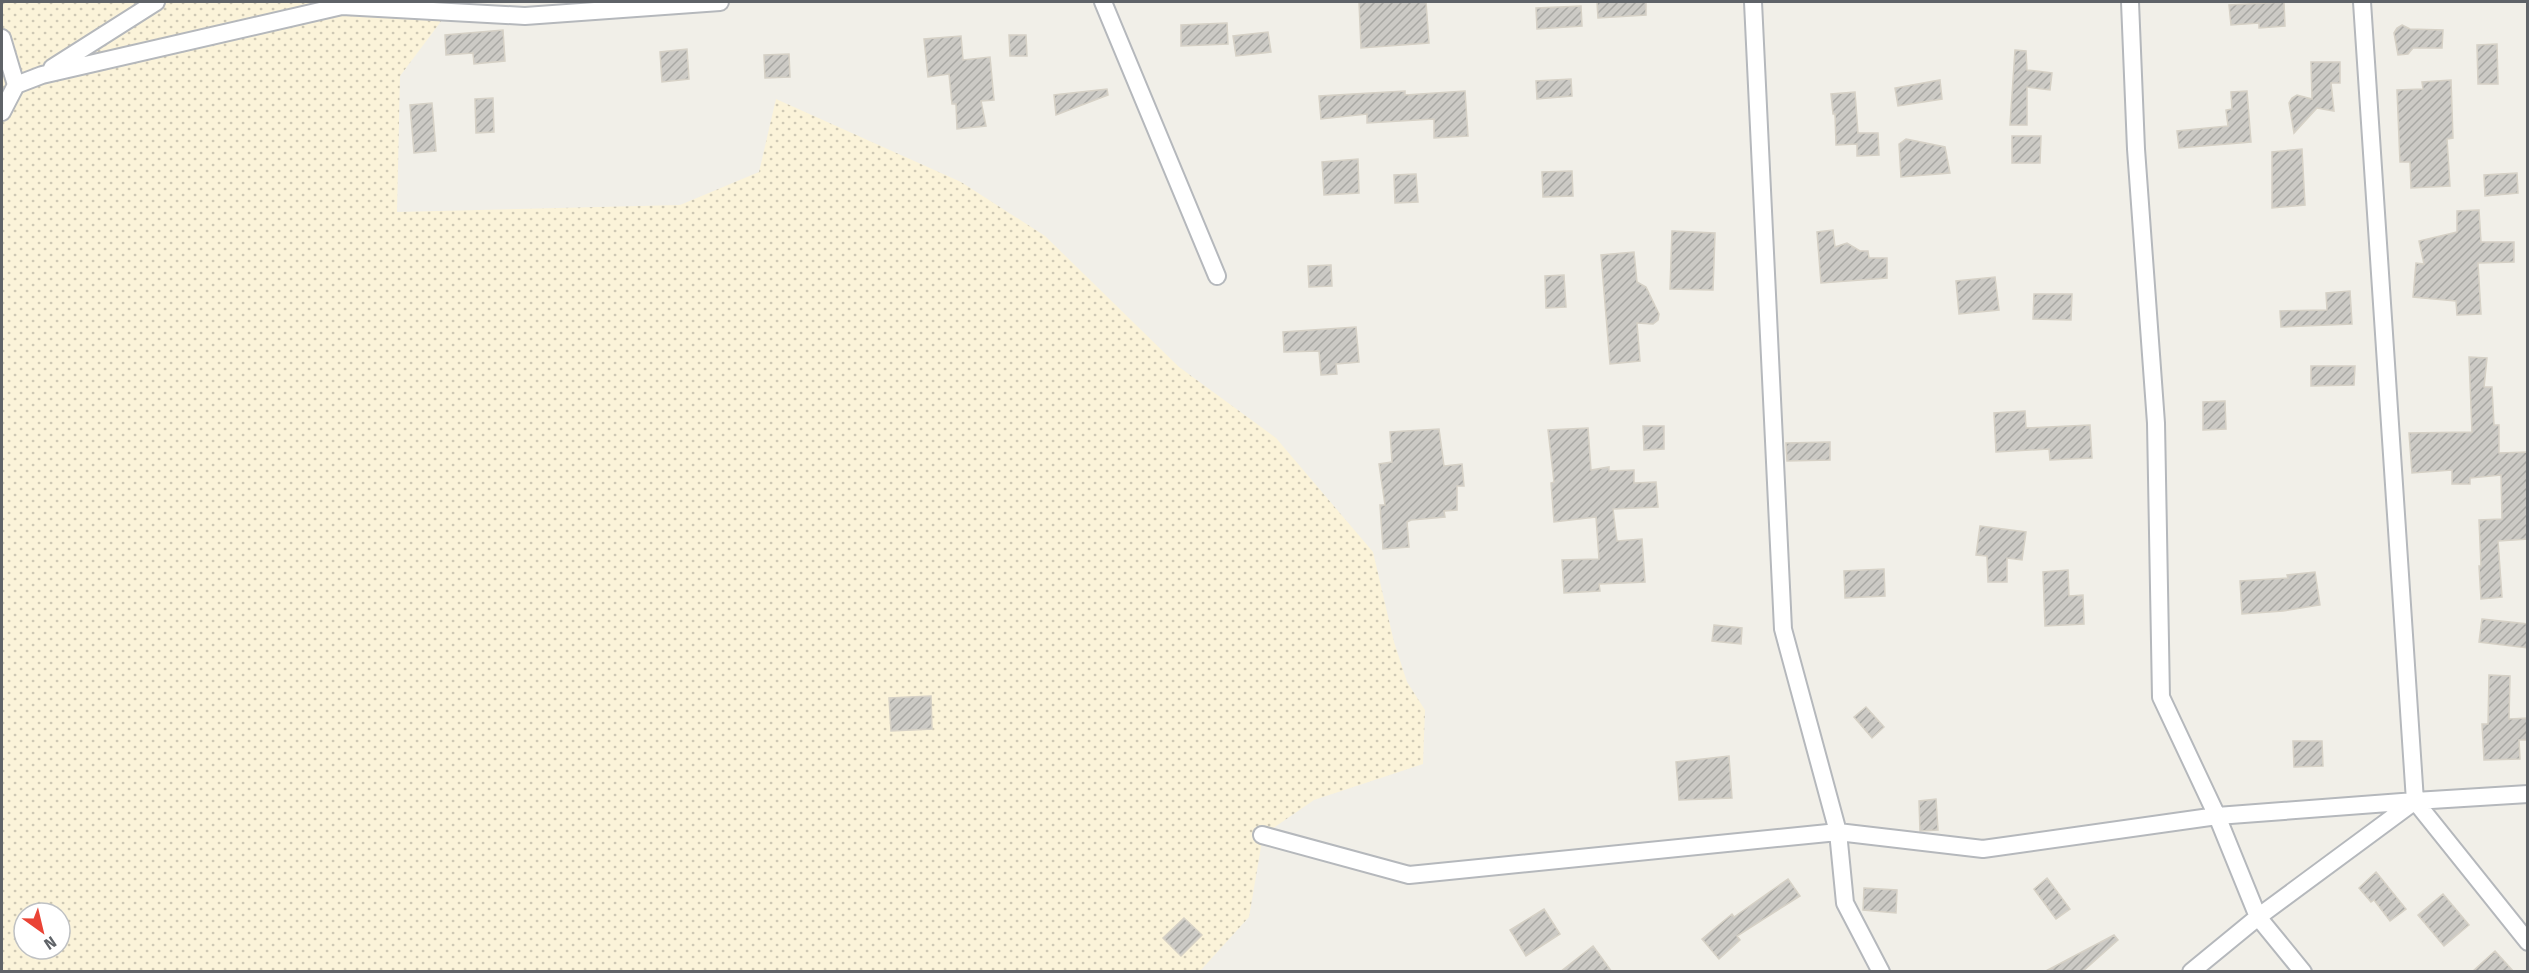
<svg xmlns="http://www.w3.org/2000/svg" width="2529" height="973" font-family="'Fira Sans',sans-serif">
	<defs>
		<pattern id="sand-dots" width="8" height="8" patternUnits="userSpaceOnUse" patternTransform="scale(1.5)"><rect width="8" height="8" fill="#fbf3d9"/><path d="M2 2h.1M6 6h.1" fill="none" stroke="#cec8b4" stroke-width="1.8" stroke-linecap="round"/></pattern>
		<pattern id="building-hatch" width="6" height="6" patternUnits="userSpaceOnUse" patternTransform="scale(1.5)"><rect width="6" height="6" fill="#cccac5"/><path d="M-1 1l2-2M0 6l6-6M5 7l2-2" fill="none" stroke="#a9a8a4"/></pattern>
	</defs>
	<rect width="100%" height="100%" fill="#f1efe8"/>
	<!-- sand -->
	<path fill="url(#sand-dots)" fill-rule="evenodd" d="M2,2H469L451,8L400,76L397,212L680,205L759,172L776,99L961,182L1045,236L1179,367L1276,438L1373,552L1394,642L1407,682L1425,710L1423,764L1314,800L1263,835L1249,917L1200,971L2,972ZM24,913H60V949H24Z"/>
	<!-- building -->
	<path fill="url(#building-hatch)" stroke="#d6d1c6" stroke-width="1.5" d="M1359,2H1426L1429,43L1361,48Z
		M1597,2H1646V15L1598,18Z
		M2284,2L2285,26L2259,28V23L2231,25L2229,5Z
		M1581,6L1582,26L1537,29L1536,8Z
		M1227,23L1228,44L1181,46V25Z
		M2402,25L2410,29L2443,30L2442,48H2413L2408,54L2398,55L2394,33L2397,28Z
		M503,30L505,61L474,64L473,53L446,55L445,35Z
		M1268,32L1271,52L1236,56L1233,36Z
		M1009,35H1026L1027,56H1010Z
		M961,36L963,60L990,57L994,100L981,101L986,126L957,129L956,104H952L949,74L928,77L924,39Z
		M2497,44L2498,84H2478L2477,45Z
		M687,49L689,79L662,82L660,52Z
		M2015,50L2026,51L2027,70L2052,73L2050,90L2027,87V125H2010Z
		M789,54L790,77L765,78L764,55Z
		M2311,62H2340V83H2331L2334,111L2317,108L2294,133L2289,103L2292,98L2297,95L2312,99Z
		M1571,79L1572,96L1537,99L1536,81Z
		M1940,80L1942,99L1898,106L1895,88Z
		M2451,80L2453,138L2447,139L2450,186L2411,188L2410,162H2400L2397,90L2423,89L2422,82Z
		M1107,89L1108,95L1056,115L1054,95Z
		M1405,91V95L1465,91L1468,136L1434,138V119L1367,123V114L1321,119L1319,96Z
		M2247,91L2251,142L2179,148L2177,131L2228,126L2226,110L2232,109L2231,92Z
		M1855,92L1858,133H1878L1879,155L1857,156V144L1836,145L1835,114H1833L1831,94Z
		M493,98L494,132L476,133L475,99Z
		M432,103L436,151L414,153L410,105Z
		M2012,136H2041L2040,163H2012Z
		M1906,139L1945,147L1950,173L1901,177L1899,144Z
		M2302,149L2305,205L2272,208V152Z
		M1358,159L1359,193L1324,195L1322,162Z
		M1572,171L1573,196L1543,197L1542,172Z
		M2517,173L2518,193L2485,196L2484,175Z
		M1416,174L1418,202L1395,203L1394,175Z
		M2479,210L2481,242H2514V262L2478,263L2481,314L2457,315L2456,301L2413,297L2416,263L2424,264L2419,241L2457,232V211Z
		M1833,230L1835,247L1847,243L1860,251H1868L1869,258H1887V278L1821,283L1817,232Z
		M1672,231L1715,233L1713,290L1670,289Z
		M1634,252L1637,282L1646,287L1659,314L1658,320L1653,324L1637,323L1640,361L1610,364L1601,255Z
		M1331,265L1332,286L1309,287L1308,266Z
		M1564,275L1566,307L1546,308L1545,276Z
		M1995,277L1999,310L1959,314L1956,281Z
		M2350,291L2352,324L2281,327L2280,311L2327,310L2326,293Z
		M2034,294H2072L2071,320L2033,319Z
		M1356,327L1359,362L1336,364L1337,374L1321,375L1319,351L1284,352L1283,332Z
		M2469,357L2487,358L2484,387H2492L2494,425H2499V453L2528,452V539L2498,541L2502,597L2481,599L2479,566H2481L2479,520L2502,519L2501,475L2470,478V484H2452V470L2412,473L2409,433L2472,432Z
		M2311,366H2355L2354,385L2311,386Z
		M2225,401L2226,429L2203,430V402Z
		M2025,411L2026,428L2090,425L2092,458L2050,460L2049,449L1996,452L1994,413Z
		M1643,426H1664V449L1644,450Z
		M1588,428L1591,470L1609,467V471L1634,470V483L1656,482L1658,507L1613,509L1617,541L1642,539L1645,582L1599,584L1600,591L1564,593L1562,560L1599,559L1596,517L1554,522L1551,483L1554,482L1548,430Z
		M1439,429L1444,466L1462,464L1464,486H1457V510L1444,511L1445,517L1411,520L1407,522L1409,547L1383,549L1380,505H1385L1379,464L1392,462L1390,432Z
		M1830,442V460L1787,461L1786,443Z
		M1980,526L2026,532L2022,560L2007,558V582H1988L1987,556L1976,555Z
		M1884,569L1885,596L1845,598L1844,571Z
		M2068,570L2069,596L2083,595L2084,624L2045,626L2043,572Z
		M2315,572L2320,605L2283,611L2242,614L2240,581L2288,578L2287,575Z
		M2482,619L2528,624V648L2479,642Z
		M1714,625L1742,628L1741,644L1712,641Z
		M2489,675L2510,676L2509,719L2528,718V740H2519L2520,759L2484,760L2482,724H2488Z
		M931,696L932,729L891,731L889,698Z
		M1866,707L1884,727L1872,738L1854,717Z
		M2293,741H2322L2323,766L2294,767Z
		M1729,756L1732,798L1679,800L1676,762Z
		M1936,799L1938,830L1920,831L1919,801Z
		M2376,872L2406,909L2390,921L2374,900L2371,902L2359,888Z
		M2047,878L2070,909L2056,919L2034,889Z
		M1788,879L1800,896L1737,936L1740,940L1719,959L1702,939L1732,914L1734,917Z
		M1864,888L1897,890L1896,913L1863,910Z
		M2443,894L2469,925L2444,946L2418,915Z
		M1544,909L1560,934L1526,956L1510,930Z
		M1184,918L1202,935L1181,956L1163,938Z
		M2114,935L2118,940L2082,972H2044Z
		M1593,946L1612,972H1560Z
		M2495,951L2514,972H2472Z"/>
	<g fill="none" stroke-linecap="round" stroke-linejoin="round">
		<!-- street casing -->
		<g stroke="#b5b8bc" stroke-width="20">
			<path id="street" d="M1103,2L1217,276
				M1753,2L1783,629L1838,832L1845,903L1881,972
				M2130,2L2136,149L2156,423L2161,697L2217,816L2258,917L2303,972
				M2362,2L2415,801L2528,942
				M2,38L16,85
				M52,68L156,2
				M2,112L16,85L42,75L342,6L525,16L720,2
				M1262,835L1409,875L1838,832L1983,849L2217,816L2415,801
				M2191,972L2258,917L2415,801L2528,794"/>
		</g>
		<!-- street -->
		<use href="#street" stroke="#fff" stroke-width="16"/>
	</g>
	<!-- border -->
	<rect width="2529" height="973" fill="none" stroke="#5f6368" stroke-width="6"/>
	<!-- north arrow -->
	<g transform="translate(42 931) rotate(146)"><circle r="28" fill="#ffffff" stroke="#bfc1c3" stroke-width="1.5"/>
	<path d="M0-4.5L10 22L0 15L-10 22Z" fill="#ea4335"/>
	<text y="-9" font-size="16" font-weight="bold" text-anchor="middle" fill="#5f6368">N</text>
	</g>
</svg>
